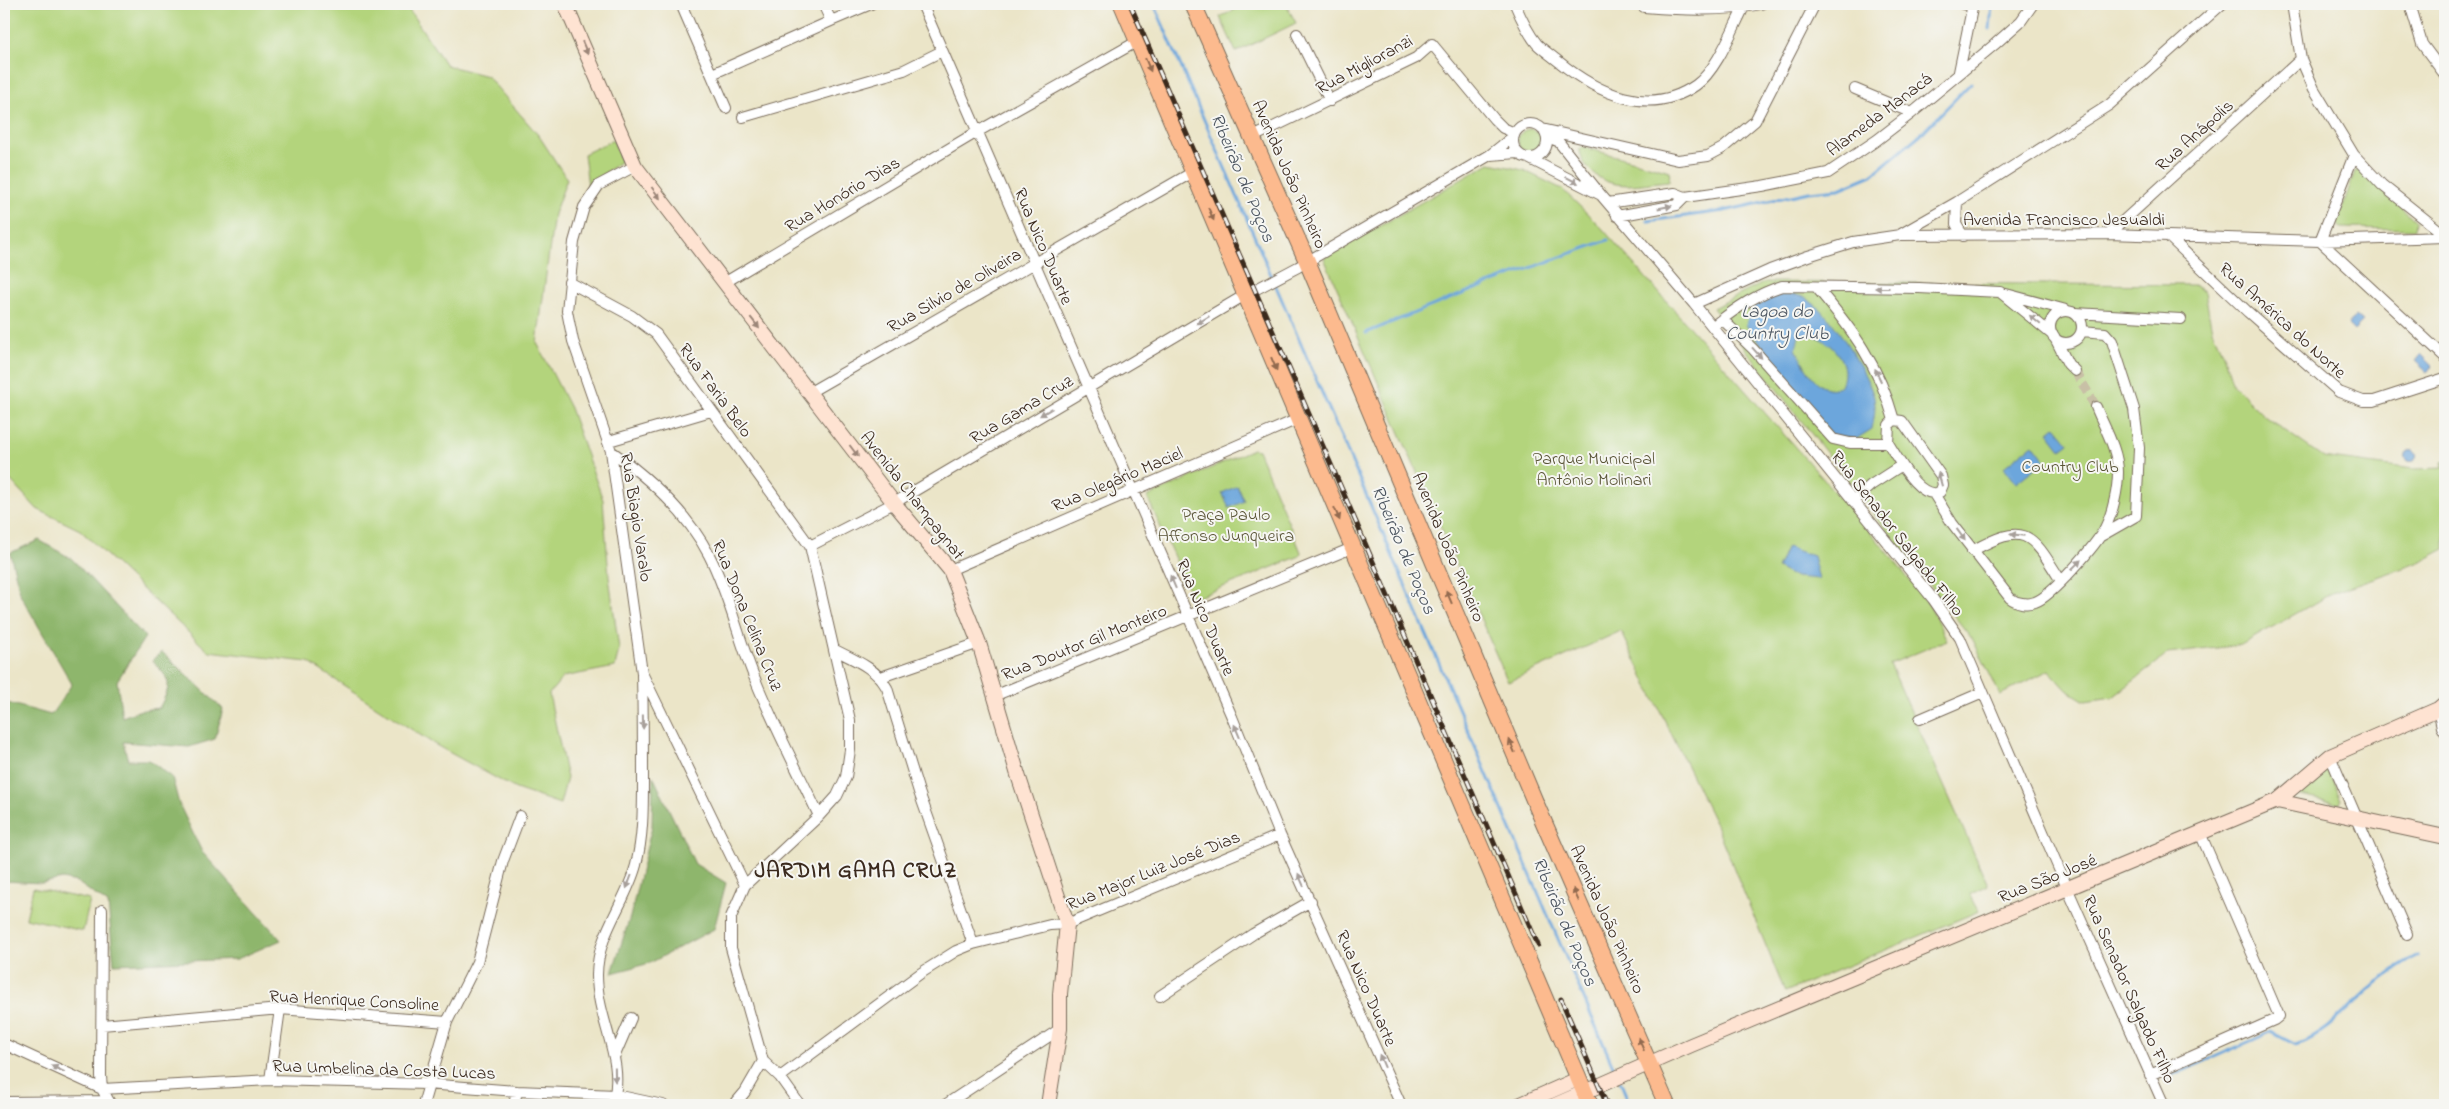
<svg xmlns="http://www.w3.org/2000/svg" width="2449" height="1109" font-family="'Indie Flower',sans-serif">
	<rect width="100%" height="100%" fill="#f6f6f2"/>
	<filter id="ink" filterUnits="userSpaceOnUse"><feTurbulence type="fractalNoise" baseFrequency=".02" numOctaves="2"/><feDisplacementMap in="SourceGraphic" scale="10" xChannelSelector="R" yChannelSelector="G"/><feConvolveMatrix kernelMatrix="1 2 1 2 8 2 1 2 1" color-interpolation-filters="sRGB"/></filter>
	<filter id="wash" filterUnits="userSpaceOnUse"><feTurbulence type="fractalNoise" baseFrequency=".0096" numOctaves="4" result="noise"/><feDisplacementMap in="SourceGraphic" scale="20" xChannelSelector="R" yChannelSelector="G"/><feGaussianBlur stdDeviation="1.12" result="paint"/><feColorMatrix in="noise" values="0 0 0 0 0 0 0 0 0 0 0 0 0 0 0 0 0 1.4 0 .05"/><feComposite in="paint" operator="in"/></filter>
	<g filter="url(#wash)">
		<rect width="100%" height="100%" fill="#ebe5c8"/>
		<!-- green -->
		<path fill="#b3d47c" stroke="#777f4d" d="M4,4H405L446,65L487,76L539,136L567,179L554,214L537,343L570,408L603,500L609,577L619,649L615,667L563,677L549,694L567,778L560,804L516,789L434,744L308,662L208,651L80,530L37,509L4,473Z
			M1246,4H1286L1296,23L1236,52L1220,17Z
			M1518 141a12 12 0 1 1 24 0a12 12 0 1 1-24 0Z
			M613,140L621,161L588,186L584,154Z
			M1583,147L1670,171L1669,181C1641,183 1611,193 1590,170C1584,164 1580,158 1580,149Z
			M1490,163L1523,170L1562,189L1601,227L1885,549L1929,605L1947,640L1890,664L1988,885L1970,894L1979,911L1785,992L1716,825L1621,631L1508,682L1324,258Z
			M2355,171H2363L2416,221L2415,229L2340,228L2337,223Z
			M1765,282L2194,285L2205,293L2212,330L2223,354L2233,385L2264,416L2323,457L2413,469L2443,468L2442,462L2445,461V549L2420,562L2332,593L2241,645L2168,654L2113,697L2085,701L2067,690L2049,670L2000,695L1973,640L1713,308Z
			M1253,449L1258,450L1301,552L1300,556L1193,599L1148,499L1149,496Z
			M2324,769H2328L2341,800L2340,804L2301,796L2299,793Z
			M33,888L90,900L83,931L26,918Z"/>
		<!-- forest -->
		<path fill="#8eb66c" stroke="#647045" d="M39,540L72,559L145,637L117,681L122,717L141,710L159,708C173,683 171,681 152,660L162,652L223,709L215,739L189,747L123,742L128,760H149L172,777L179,804L202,852L281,940L237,959L114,964L108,904L77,882L62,879L42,883L4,881V702L51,715L72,684L21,596L10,553Z
			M653,776L695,864L726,883L714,929L650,963L612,973L630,917L652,826Z"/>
		<!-- water -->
		<path fill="#6ca6dc" stroke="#54687d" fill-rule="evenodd" d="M1765,294C1776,294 1789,293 1800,296C1827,304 1864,368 1873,394C1877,405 1874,418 1872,429L1856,439L1832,435L1746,325L1750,312ZM1799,335C1804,335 1810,334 1815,336C1835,345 1852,366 1840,387C1817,396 1805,365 1796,349Z
			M2356,316L2363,322L2354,331L2348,325Z
			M2421,354L2433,366L2427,372L2415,361Z
			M2055,426L2069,443L2061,449L2048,432Z
			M2033,444L2045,460L2016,483L2004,467Z
			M2405.5 456a5.5 5.5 0 1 1 11 0a5.5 5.5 0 1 1-11 0Z
			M1237,486L1244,501L1229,508L1222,493Z
			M1787,547L1813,556L1819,579L1795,577L1777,568Z"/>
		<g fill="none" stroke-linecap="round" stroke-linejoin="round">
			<!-- stream -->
			<path stroke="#6ca6dc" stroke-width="3" d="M1154,4L1616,1073
				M1990,29L1992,4
				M1648,221L1724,211L1809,192L1839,189L1872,175L1923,132L1971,83
				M1366,333C1446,299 1526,269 1608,240
				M2167,1078L2271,1032L2296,1045C2326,1034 2346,1010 2370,989C2384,976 2401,965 2418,956
				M1620,1081L1630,1105"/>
		</g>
	</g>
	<g filter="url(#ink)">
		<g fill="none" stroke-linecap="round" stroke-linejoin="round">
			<!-- street-tunnel -->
			<path stroke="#c8c0a6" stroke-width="10" stroke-dasharray="10 5" stroke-linecap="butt" d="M2075,371L2096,407"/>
			<!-- street casing -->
			<g stroke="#796b5a" stroke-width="12">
				<path id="street" d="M681,4L726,108
					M823,4L831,21L871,4
					M922,4L1232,717L1280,835L1401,1105
					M1515,4C1520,16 1528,33 1537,44C1543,50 1551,55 1558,61C1597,93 1649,118 1696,85C1717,70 1732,30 1744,7
					M1640,4L1644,7C1683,10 1723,12 1761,4
					M1963,4L1973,6
					M2292,4L2301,59L2314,89L2354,155L2382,185L2445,235
					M2410,4L2422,44L2445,75
					M1297,34L1330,101
					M1959,72L1973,4
					M712,74L831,21
					M1855,89L1912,113
					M743,117L904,70L942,51
					M1513 141a17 17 0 1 1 34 0a17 17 0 1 1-34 0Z
					M1542,129L1678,160L1708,156L1723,148L1755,121L1815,4
					M1514,136L1490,155L1518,153
					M1253,137L1416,58L1432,44L1494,119L1503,128L1515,133
					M2354,155L2320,241L2445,357
					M1528,158L1601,195L1558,141L1547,137
					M635,166L599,185L584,207L574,242L567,311L573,341L611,451L642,673L745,885
					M1601,195L1694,304L1933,599L1960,638L2068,890L2164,1105
					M1685,197L1762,186L1828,173L1877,140L1912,113L1994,45L2021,21L2033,4
					M1957,202L1956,224L1963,236
					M1608,203L1675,193L1685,197L1677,205L1617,216
					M1901,234L1957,202L2109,105L2222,4
					M2109,234L2301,59
					M2168,236L2248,312L2339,392L2363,401H2374L2445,378
					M569,282L632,316L656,334L810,546L850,720V750L846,777L837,796L819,816L745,885L731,917V948L763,1061L745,1092L734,1105
					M724,283L977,132L1138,41
					M1817,288C1853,330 1879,366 1894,420
					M2006,294L2066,310
					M1694,304L1770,270L1808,256L1853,242L1900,235L2109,234L2320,241L2445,237
					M2050 327a16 16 0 1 1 32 0a16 16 0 1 1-32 0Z
					M2075,313L2181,319
					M1722,319L1753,349L1833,439L1850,443H1888C1898,458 1919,501 1940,492L1943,485L1941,476L1902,421L1894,420L1889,425L1888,443
					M1717,323C1738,307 1757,294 1782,286L1919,288L2000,292L2054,336L2068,364L2075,371
					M2082,331L2105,333L2112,341L2134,409L2139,448L2136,516L2101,536
					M810,392L1193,172
					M609,441L711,411
					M611,451C649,478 687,512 709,555C729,594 738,638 755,679C774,726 798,771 819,816
					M1934,494L1952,523L2010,598C2016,603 2027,605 2035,602C2051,597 2097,544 2105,528C2113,512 2118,489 2118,472C2118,450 2104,427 2096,407
					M1853,501L1871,485L1902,465
					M810,546L894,503L1245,295L1298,267L1490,155
					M1972,551C2026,521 2031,533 2061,581
					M950,570L1298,419
					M835,650C855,660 876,668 887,688L919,792L973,944
					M881,677L979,643
					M994,696L1352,548
					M2438,709L2442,727L2445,732
					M1920,719L1983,692
					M2330,756L2407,934
					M102,910L101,1076L102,1089L111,1105
					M1160,996L1253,934L1311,901
					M102,1025L280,1009L447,1022
					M4,1044L102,1089L270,1080L427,1084L517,1091L616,1095L663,1105
					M615,1055L631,1018
					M763,1061L780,1077L800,1105
					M2150,1075L2274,1020L2279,1016L2201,835
					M780,1077L921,973L956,951L973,944L1050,925L1067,924L1280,835
					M270,1080L280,1009
					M4,1102L108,1101
					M423,1105L447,1022L477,962L503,861L520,816
					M514,1105L517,1091
					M613,1105C626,1058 597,1022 597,975C597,934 626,903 636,865C643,837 643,810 643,782C643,746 643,711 642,675
					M945,1105L1060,1029"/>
			</g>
			<!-- secondary casing -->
			<g stroke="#796b5a" stroke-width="16">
				<path id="secondary" d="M565,4L635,166L894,503L950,570L979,643L1018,775L1067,924L1060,994V1029L1048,1105
					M2277,801L2445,837
					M1519,1105L1578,1079
					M1555,1105L1691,1045L2277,801L2330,756L2438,709L2445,703"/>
			</g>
			<!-- primary casing -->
			<g stroke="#796b5a" stroke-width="18">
				<path id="primary" d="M1122,4L1590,1105
					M1193,4L1307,261L1535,802L1667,1105"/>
			</g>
			<!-- street -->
			<use href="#street" stroke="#fff" stroke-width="10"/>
			<!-- secondary -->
			<use href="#secondary" stroke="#fee3d2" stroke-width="14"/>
			<!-- primary -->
			<use href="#primary" stroke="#fcba8e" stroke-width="16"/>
			<!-- rail casing -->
			<g stroke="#3b2a1e" stroke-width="5">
				<path id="rail" d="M1130,4L1343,492L1538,945
					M1561,999L1607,1105"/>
			</g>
			<!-- rail -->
			<use href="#rail" stroke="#f6f6f2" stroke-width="3" stroke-dasharray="9" stroke-linecap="butt"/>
		</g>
		<!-- one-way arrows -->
		<defs><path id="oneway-solid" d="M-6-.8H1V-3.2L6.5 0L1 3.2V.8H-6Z" transform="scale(1.25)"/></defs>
		<g fill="#9c8678">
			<use href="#oneway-solid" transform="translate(585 48) rotate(67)"/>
			<use href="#oneway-solid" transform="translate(656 193) rotate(53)"/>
			<use href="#oneway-solid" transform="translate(755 323) rotate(52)"/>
			<use href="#oneway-solid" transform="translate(854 451) rotate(53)"/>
		</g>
		<g fill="#926b50">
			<use href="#oneway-solid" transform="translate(1148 65) rotate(67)"/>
			<use href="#oneway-solid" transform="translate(1211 214) rotate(67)"/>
			<use href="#oneway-solid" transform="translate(1274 364) rotate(67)"/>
			<use href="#oneway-solid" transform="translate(1337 514) rotate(67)"/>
			<use href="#oneway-solid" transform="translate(1449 597) rotate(-113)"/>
			<use href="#oneway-solid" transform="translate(1512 746) rotate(-113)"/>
			<use href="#oneway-solid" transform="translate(1576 895) rotate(-114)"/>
			<use href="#oneway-solid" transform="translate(1641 1044) rotate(-114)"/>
		</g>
		<g fill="#a79f9a">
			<use href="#oneway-solid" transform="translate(1572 180) rotate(27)"/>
			<use href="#oneway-solid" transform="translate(1665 207) rotate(-11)"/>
			<use href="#oneway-solid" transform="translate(1882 288) rotate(-180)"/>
			<use href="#oneway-solid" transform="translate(1203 320) rotate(149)"/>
			<use href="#oneway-solid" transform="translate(2035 320) rotate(-140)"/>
			<use href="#oneway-solid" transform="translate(1757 353) rotate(48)"/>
			<use href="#oneway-solid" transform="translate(1878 375) rotate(-115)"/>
			<use href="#oneway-solid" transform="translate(1046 412) rotate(149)"/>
			<use href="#oneway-solid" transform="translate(1940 479) rotate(-106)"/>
			<use href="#oneway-solid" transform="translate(1961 535) rotate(54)"/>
			<use href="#oneway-solid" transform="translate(2017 535) rotate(-174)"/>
			<use href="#oneway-solid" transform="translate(2076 565) rotate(-45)"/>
			<use href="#oneway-solid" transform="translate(1173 582) rotate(-113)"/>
			<use href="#oneway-solid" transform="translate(643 722) rotate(89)"/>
			<use href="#oneway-solid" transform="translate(1237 731) rotate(-113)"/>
			<use href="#oneway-solid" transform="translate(1301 880) rotate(-114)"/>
			<use href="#oneway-solid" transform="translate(629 882) rotate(111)"/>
			<use href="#oneway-solid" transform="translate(1382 1061) rotate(-113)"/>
			<use href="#oneway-solid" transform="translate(58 1069) rotate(-155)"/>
			<use href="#oneway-solid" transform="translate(615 1075) rotate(89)"/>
		</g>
	</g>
	<g text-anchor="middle" stroke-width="4" stroke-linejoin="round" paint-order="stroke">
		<!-- street labels -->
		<g font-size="18" fill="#3b2a1e" stroke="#f6f6f2">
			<text transform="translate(1364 64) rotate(-28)" y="6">Rua Miglioranzi</text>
			<text transform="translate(1879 114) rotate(-37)" y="6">Alameda Manacá</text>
			<text transform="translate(2194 135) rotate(-42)" y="6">Rua Anápolis</text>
			<text transform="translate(1290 174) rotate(66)" y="6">Avenida João Pinheiro</text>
			<text transform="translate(842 194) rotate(-31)" y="6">Rua Honório Dias</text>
			<text x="2064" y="225">Avenida Francisco Jesualdi</text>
			<text transform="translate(1044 246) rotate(67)" y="6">Rua Nico Duarte</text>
			<text transform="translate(954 290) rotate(-30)" y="6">Rua Silvio de Oliveira</text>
			<text transform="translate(2283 320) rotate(42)" y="6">Rua América do Norte</text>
			<text transform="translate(716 390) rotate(54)" y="6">Rua Faria Belo</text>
			<text transform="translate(1021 409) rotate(-31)" y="6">Rua Gama Cruz</text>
			<text transform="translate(1117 479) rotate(-23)" y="6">Rua Olegário Maciel</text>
			<text transform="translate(913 495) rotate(52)" y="6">Avenida Champagnat</text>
			<text transform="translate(637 517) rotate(81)" y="6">Rua Biagio Varalo</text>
			<text transform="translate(1898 533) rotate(52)" y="6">Rua Senador Salgado Filho</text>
			<text transform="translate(1449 547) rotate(67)" y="6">Avenida João Pinheiro</text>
			<text transform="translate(748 615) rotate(68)" y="6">Rua Dona Celina Cruz</text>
			<text transform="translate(1206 617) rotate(67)" y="6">Rua Nico Duarte</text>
			<text transform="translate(1084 642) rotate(-22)" y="6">Rua Doutor Gil Monteiro</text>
			<text transform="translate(1153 870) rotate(-22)" y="6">Rua Major Luiz José Dias</text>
			<text transform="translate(2047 878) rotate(-22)" y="6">Rua São José</text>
			<text transform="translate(1608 919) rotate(66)" y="6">Avenida João Pinheiro</text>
			<text transform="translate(1367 988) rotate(66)" y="6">Rua Nico Duarte</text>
			<text transform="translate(2130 989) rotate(66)" y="6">Rua Senador Salgado Filho</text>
			<text transform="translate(354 1000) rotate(3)" y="6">Rua Henrique Consoline</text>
			<text transform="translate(384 1069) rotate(2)" y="6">Rua Umbelina da Costa Lucas</text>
		</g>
		<!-- park labels -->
		<g font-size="18" fill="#595436" stroke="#f6f6f2">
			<text x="1594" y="464">Parque Municipal<tspan x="1594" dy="21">Antônio Molinari</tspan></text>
			<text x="2070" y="472">Country Club</text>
			<text x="1226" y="520">Praça Paulo<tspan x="1226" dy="21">Affonso Junqueira</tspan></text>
		</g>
		<!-- water labels -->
		<g font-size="19" font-style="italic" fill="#4c5560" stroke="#f6f6f2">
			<text transform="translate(1244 177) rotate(67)" y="7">Ribeirão de Poços</text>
			<text x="1777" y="317">Lagoa do<tspan x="1777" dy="22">Country Club</tspan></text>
			<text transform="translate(1405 549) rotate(67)" y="7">Ribeirão de Poços</text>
			<text transform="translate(1566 921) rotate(67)" y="7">Ribeirão de Poços</text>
		</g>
		<!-- district labels -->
		<g font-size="22" font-weight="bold" letter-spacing="1" fill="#3b2a1e" stroke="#f6f6f2">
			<text x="856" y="877">JARDIM GAMA CRUZ</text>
		</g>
	</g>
	<!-- margin -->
	<rect width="2449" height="1109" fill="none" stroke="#f6f6f2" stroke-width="20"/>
</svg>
